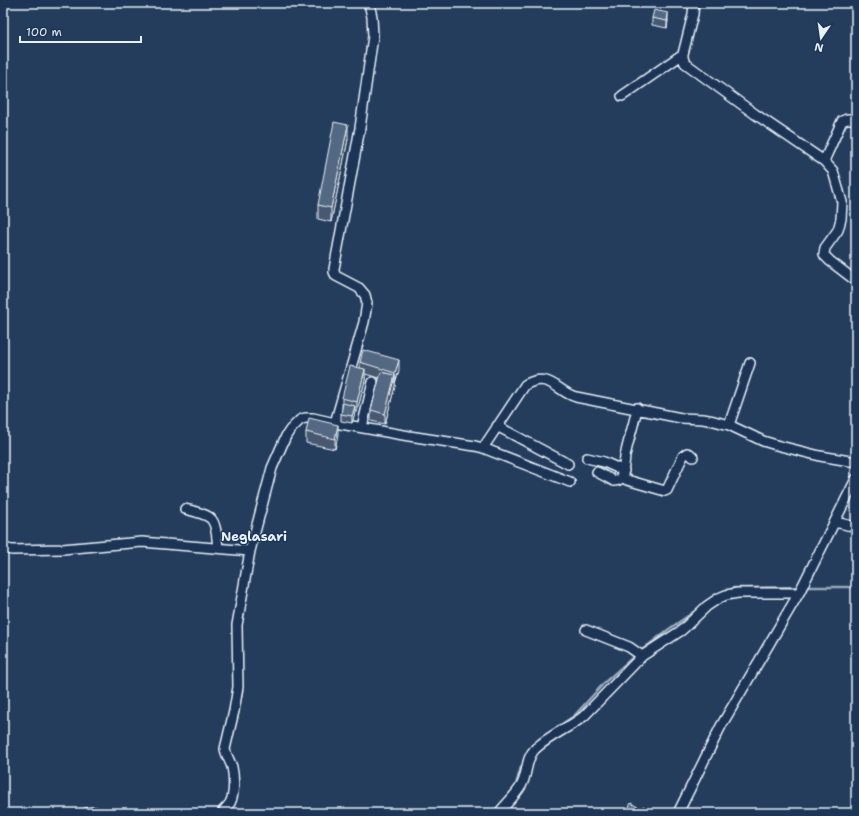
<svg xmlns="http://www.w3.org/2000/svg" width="859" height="816" font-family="'Shantell Sans',sans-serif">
	<rect width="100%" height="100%" fill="#253d5d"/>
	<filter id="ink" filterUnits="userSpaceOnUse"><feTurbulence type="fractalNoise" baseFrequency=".025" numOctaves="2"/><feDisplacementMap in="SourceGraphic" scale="8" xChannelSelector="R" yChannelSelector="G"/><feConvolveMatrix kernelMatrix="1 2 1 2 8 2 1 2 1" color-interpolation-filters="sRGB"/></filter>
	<g filter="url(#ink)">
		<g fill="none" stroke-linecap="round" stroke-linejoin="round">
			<!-- stream -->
			<path stroke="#99a8ba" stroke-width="2.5" d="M805,587H856
				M727,591L733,588H748L800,587
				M537,742L539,739L574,716L605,682L632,658L669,629L698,609
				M515,788L521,767L524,763"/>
			<!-- minor casing -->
			<g stroke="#e8f1f8" stroke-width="12">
				<path id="minor" d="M694,3L693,14L683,54V58L685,63L755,114L824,161L833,171L842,202L841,219L838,230L825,248L824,254L825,256L830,261L856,281
					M622,96L683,54
					M824,161L842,121L847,119H856
					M335,423L364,322L367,303L365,295L359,288L336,276L334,272V269L360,128L373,36L372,17L369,3
					M729,425L750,363
					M497,426L568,464
					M362,427L373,382
					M483,448L570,482
					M587,458L604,462L624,471
					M597,472L614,481L619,480C626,470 623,463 626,452C629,438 634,424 637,408
					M623,474L624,478L627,480L665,491L667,490L683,456L687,453L690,454L693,457
					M185,509C192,511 208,514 212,520C217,526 217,541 218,548
					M835,522L856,527
					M3,548L12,550L62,549L142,542L250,551
					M586,630L629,647L642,656
					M87,813L94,812L98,813
					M222,813C224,809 228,806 230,803C235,794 234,776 232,767C230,761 226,755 225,749L234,711L238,687L237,625L250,551L272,468L286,436L290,430L300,420L305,418H313L335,423L409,436L475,446L483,448L525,385C550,371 557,392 576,397L681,418L703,419L714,421L729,425L763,441L776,445L820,456L856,462
					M499,813C506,804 515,796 521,786C528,775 525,759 535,749C550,735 569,728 584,716L642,656L682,630L707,606L719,598L726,595L738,593H799
					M678,813L721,726L799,593L856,479"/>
			</g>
			<!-- minor -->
			<use href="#minor" stroke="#1d3557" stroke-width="9"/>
		</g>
		<!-- wall -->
		<path fill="#475970" stroke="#e8f1f8" d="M652,18L668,20L667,28L652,25Z
			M348,139L331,222L318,219V205Z
			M360,362L399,371L395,383V386L385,424L371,421V410L379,378L365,374V380L357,412L355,411L352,423L341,421V414L342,408V398L360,368Z
			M306,432L338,435L335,449L306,443Z"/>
		<!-- shaded-wall -->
		<path fill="#3a485b" stroke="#e8f1f8" d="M668,13V20L667,28V21Z
			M348,125V139L331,222V208Z
			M399,360V371L395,383V373Z
			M365,369V380L357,412V402Z
			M395,375V386L385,424V414Z
			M355,406V413L352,423V416Z
			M338,425V435L335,449V439Z"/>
		<!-- building -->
		<path fill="#536782" stroke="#e8f1f8" d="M654,10L668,13L667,21L652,18Z
			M334,122L348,125L331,208L318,205Z
			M363,350L399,360L395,373L360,362Z
			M350,366L365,369L357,402L342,398Z
			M381,372L395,375L385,414L371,410Z
			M343,403L355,406L352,416L341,414Z
			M309,418L338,425L335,439L306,432Z
			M631,803L641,809L643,806L650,810L649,813H630L627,811Z
			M685,809L693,813H683Z
			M616,810L621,813H614Z"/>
	</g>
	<g text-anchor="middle" stroke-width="3" stroke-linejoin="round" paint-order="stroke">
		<!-- quarter labels -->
		<g font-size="13" font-weight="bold" fill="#e8f1f8" stroke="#1d3557">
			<text x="254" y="541">Neglasari</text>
		</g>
	</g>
	<!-- margin -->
	<rect width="859" height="816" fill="none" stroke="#1d3557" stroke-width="16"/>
	<rect x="8" y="8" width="843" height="800" fill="none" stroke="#e8f1f8" stroke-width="1.5" filter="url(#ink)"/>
	<!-- north arrow -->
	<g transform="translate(821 38) rotate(193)" stroke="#1d3557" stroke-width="3" paint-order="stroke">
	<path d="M0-3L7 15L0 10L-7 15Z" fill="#e8f1f8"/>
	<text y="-6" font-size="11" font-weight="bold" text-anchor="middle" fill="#e8f1f8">N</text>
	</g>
	<!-- scale -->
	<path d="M20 36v6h121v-6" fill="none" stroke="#e8f1f8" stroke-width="2"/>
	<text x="26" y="36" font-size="12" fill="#e8f1f8" stroke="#1d3557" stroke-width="3" paint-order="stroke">100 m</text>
</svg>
